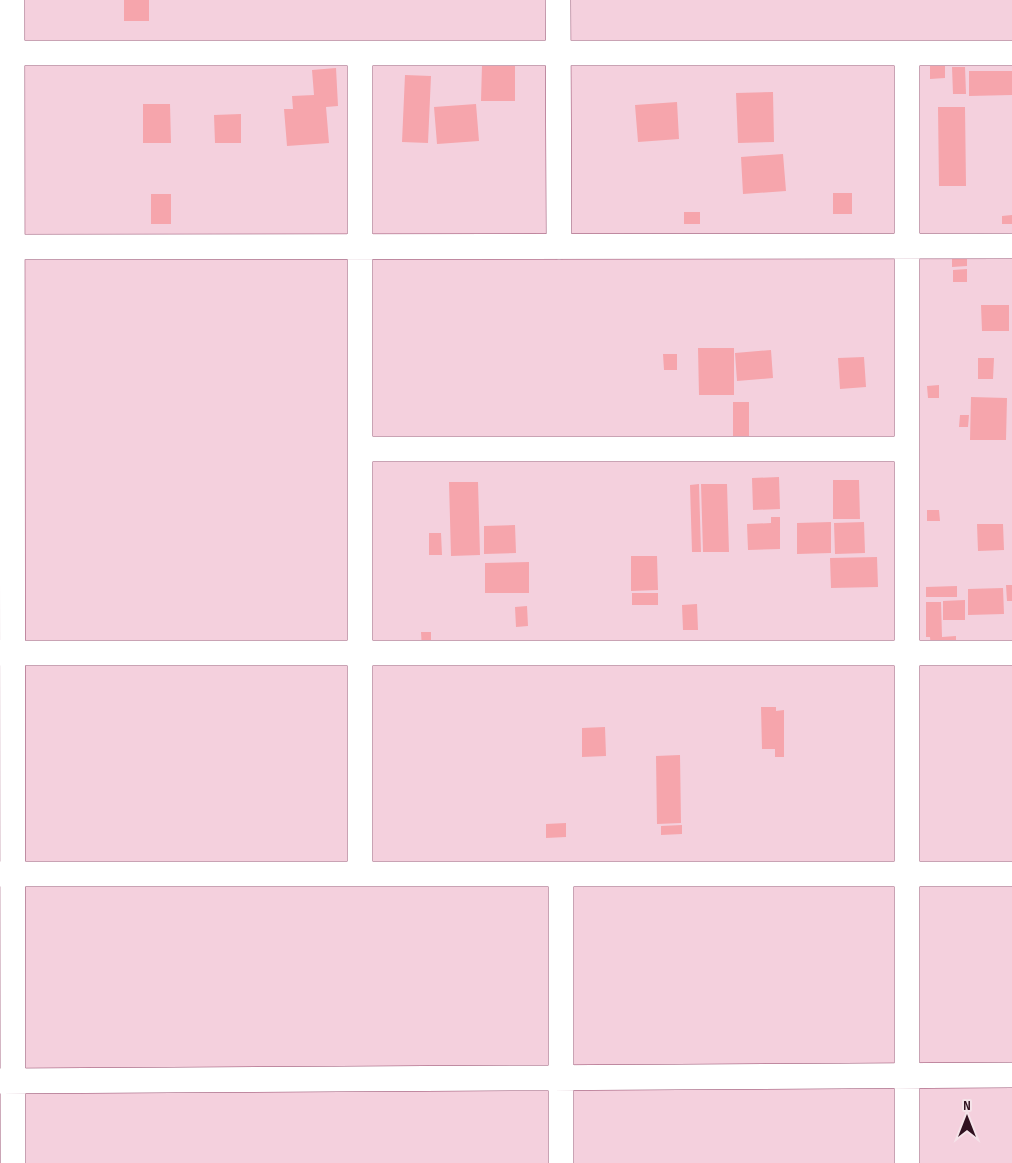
<svg xmlns="http://www.w3.org/2000/svg" width="1012" height="1163" font-family="'Sofia Sans Condensed',sans-serif">
	<rect width="100%" height="100%" fill="#f4d0dd"/>
	<!-- building -->
	<path fill="#f6a5ac" d="M124,0H149V21H124Z
		M482,65H515V101H481Z
		M930,65H945V78L930,79Z
		M952,67H965L966,94H953Z
		M336,68L338,106L326,107L329,143L287,146L284,109H293L292,96L314,95L312,70Z
		M969,71H1012V95L969,96Z
		M405,75L431,76L428,143L402,142Z
		M773,92L774,142L738,143L736,93Z
		M677,102L679,139L638,142L635,105Z
		M143,104H170L171,143H143Z
		M476,104L479,141L437,144L434,107Z
		M938,107H965L966,186H939Z
		M241,114V143H215L214,115Z
		M783,154L786,191L743,194L741,157Z
		M833,193H852V214H833Z
		M151,194H171V224H151Z
		M684,212H700V224H684Z
		M1012,215V224H1002V216Z
		M952,254H967V266L952,267Z
		M967,269V282H953V270Z
		M981,305H1009V331H982Z
		M698,348H734V395H699Z
		M771,350L773,378L737,381L735,353Z
		M663,354H677V370H664Z
		M864,357L866,387L840,389L838,358Z
		M978,358H994L993,379H978Z
		M939,385V398H928L927,386Z
		M971,397L1007,398L1006,440H970Z
		M733,402H749V437H733Z
		M960,415H969L968,427H959Z
		M779,477L780,509L753,510L752,478Z
		M833,480H859L860,519H833Z
		M449,482H478L480,555L451,556Z
		M699,484L701,552H692L690,485Z
		M701,484H727L729,552H703Z
		M927,510H939L940,521H927Z
		M771,517H780V549L748,550L747,524L771,523Z
		M831,522V553L797,554V523Z
		M864,522L865,553L835,554L834,523Z
		M977,524H1003L1004,550L978,551Z
		M515,525L516,553L484,554V526Z
		M429,533H441L442,555H429Z
		M631,556H657L658,590L631,591Z
		M877,557L878,587L831,588L830,558Z
		M529,562V593H485V563Z
		M1006,585H1012V601H1007Z
		M957,586V597H926V587Z
		M1003,588L1004,614L968,615V589Z
		M632,593H658V605H632Z
		M965,600V620H943V601Z
		M926,602H941L942,637L956,636V649H931L930,637H926Z
		M697,604L698,630H683L682,605Z
		M527,606L528,626L516,627L515,607Z
		M421,632H431V650H422Z
		M761,707H776V711L784,710V757H775V749H762Z
		M605,727L606,756L582,757V728Z
		M680,755L681,823L657,824L656,756Z
		M566,823V837L546,838V824Z
		M682,825V834L661,835V826Z"/>
	<g fill="none" stroke-linecap="round" stroke-linejoin="round">
		<!-- street casing -->
		<g stroke="#924668" stroke-width="26">
			<path id="street" d="M12,0L13,1163
				M558,0L559,247
				M0,53H1012
				M360,53V874
				M907,53V1163
				M0,247L1012,246
				M360,449H907
				M0,653H1012
				M0,874H1012
				M561,874V1163
				M0,1081L1012,1075"/>
		</g>
		<!-- street -->
		<use href="#street" stroke="#fff" stroke-width="25"/>
	</g>
	<!-- north arrow -->
	<g transform="translate(967 1118)" stroke="#f5e3e9" stroke-width="4" paint-order="stroke">
	<path d="M0-4L9 19L0 12L-9 19Z" fill="#30111f"/>
	<text y="-8" font-size="14" font-weight="bold" text-anchor="middle" fill="#30111f">N</text>
	</g>
</svg>
